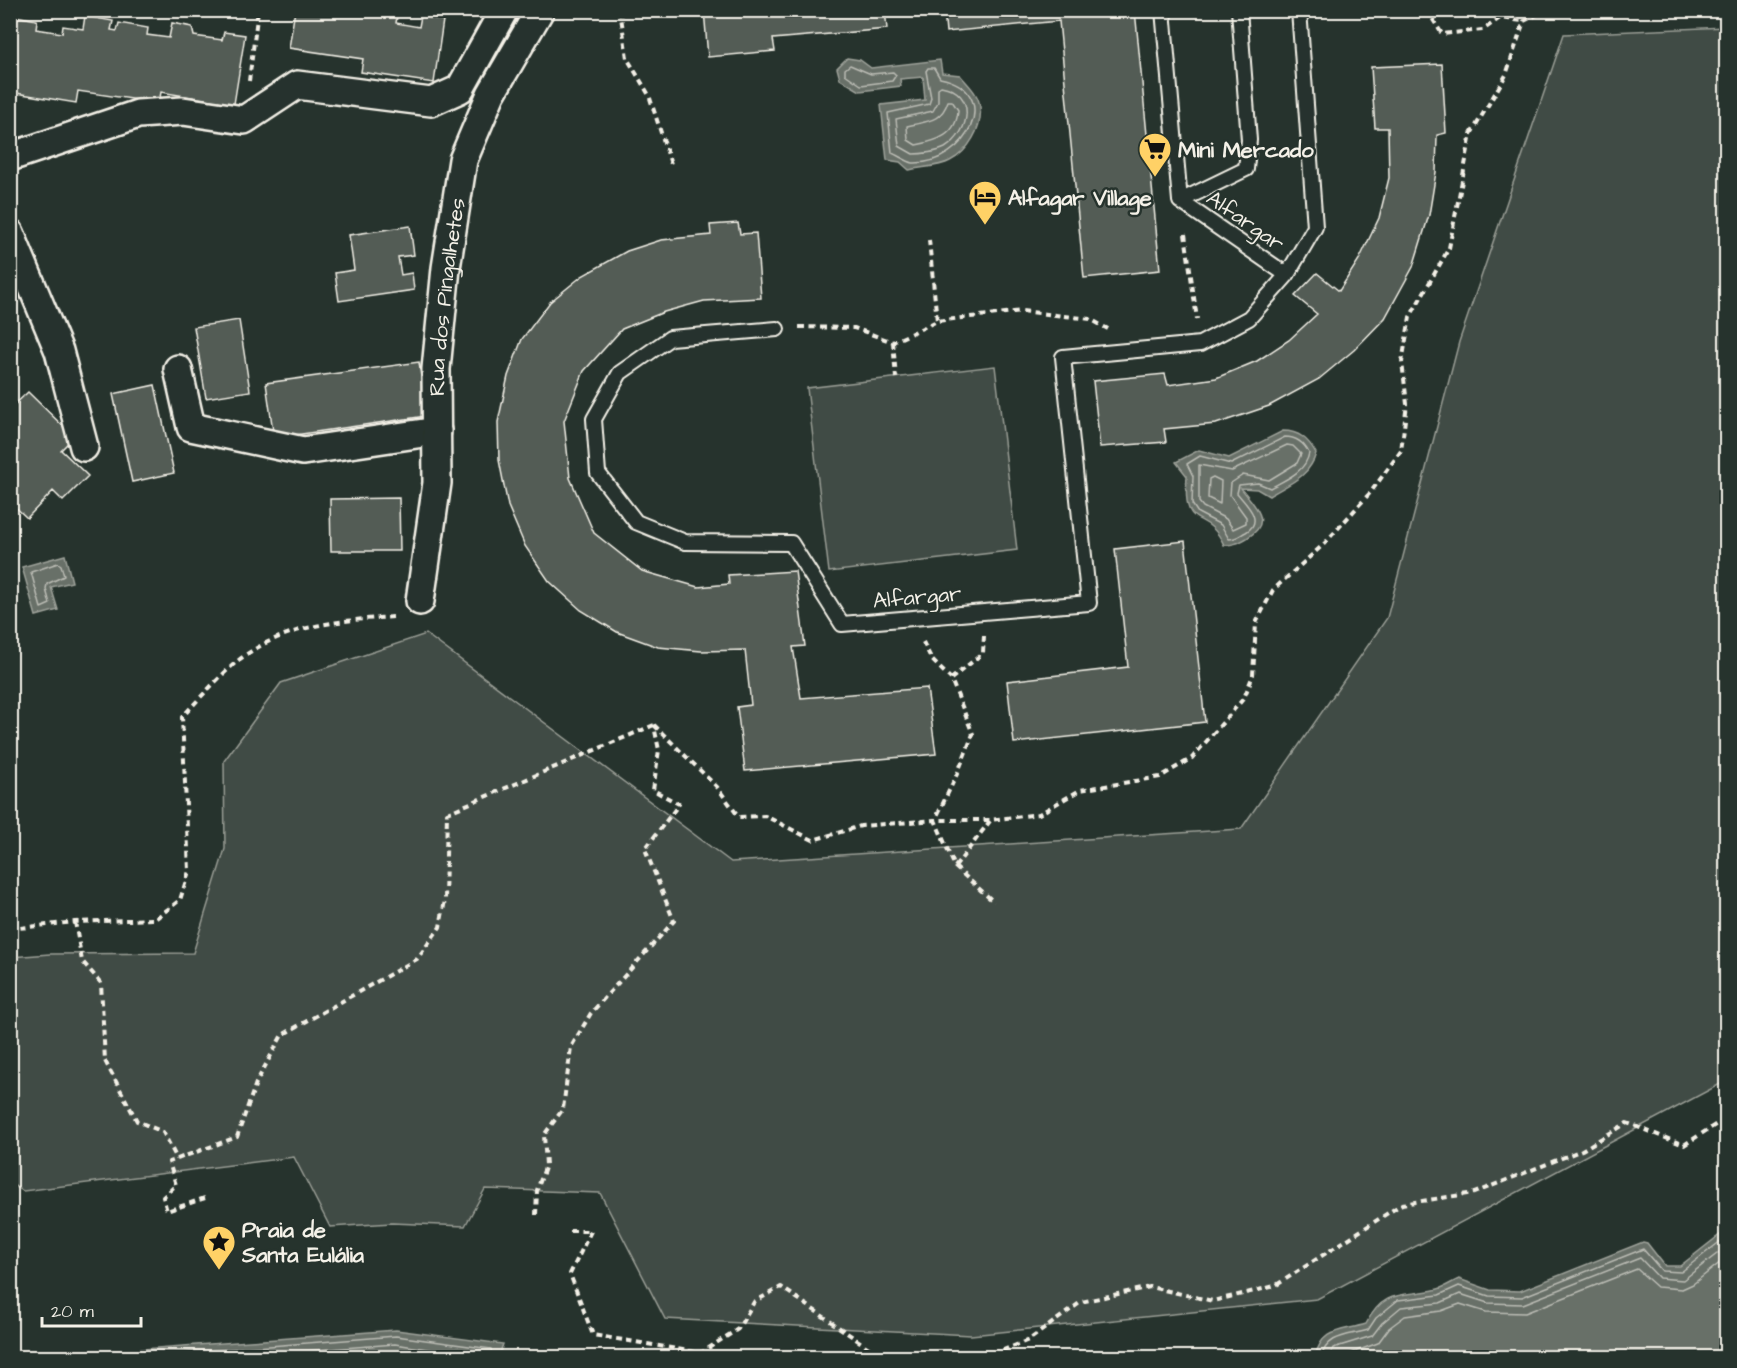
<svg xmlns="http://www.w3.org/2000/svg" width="1737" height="1368" font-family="'Architects Daughter',sans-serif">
	<rect width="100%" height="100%" fill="#26332d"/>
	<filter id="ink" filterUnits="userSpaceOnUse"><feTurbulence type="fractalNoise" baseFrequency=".0167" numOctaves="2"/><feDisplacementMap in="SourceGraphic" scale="12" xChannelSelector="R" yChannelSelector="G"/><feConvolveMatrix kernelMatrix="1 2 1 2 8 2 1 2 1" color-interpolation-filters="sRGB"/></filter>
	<g filter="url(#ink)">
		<!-- green -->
		<path fill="#414b45" stroke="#9a9e96" stroke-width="1.5" d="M1726,27V1081L1317,1299L971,1335L665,1319L600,1193L485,1189L465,1226L392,1223L330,1227L294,1157L23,1191L11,1184V957L50,954L193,953L225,849L224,761L281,683L426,634L731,862L1241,829L1387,618L1459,342L1564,34Z
			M995,366L1017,550L829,572L807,388Z"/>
		<!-- water -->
		<path fill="#676f68" stroke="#9fa39b" stroke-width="1.5" d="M847,58L860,60L871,68L940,60L942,73L960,75C968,85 979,94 980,107C983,127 968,152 950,161C939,167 921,167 909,170L900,162L887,160L881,105L925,100L923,77L900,79L901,86L860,91L840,79L837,68Z
			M1283,431C1299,431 1308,439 1316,453C1310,477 1288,484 1269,496L1257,489L1241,488C1255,506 1274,522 1247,538C1238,543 1234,545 1224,545C1206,505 1182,536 1187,476L1176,462L1199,450L1229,458Z
			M65,555L72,582L51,587L58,610L36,616L22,567Z
			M1726,1230V1357H1315C1322,1328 1339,1332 1366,1324C1385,1286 1406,1298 1438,1289C1445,1287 1452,1282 1459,1279L1490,1290L1520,1291L1643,1242L1647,1243L1665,1266H1680Z
			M396,1330L503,1344L498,1358L37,1357Z"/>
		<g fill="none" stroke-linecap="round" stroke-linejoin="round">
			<!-- shore -->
			<path stroke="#bcbdb5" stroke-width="1.5" d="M850,65L871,74L893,72L896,75L892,81L861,85L845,74V69Z
				M928,68H934L940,78C1005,91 966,165 913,163C908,162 897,155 892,153L888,113L929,104L931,98L926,71Z
				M941,86C977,92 971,132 945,148C937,152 922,154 913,154L899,146L896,119L933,111L938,102V88Z
				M948,101H952L958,110C957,135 937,141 916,145L908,140L907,126C926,121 941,123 948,101Z
				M1285,437C1296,437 1304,443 1309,453C1306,472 1285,480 1270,488L1258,483L1239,485L1237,493C1246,504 1265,521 1246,532C1240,535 1236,539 1229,539L1221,525L1198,513L1192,504L1193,476L1187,464L1200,456L1231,464Z
				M1287,445L1293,446L1301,454L1297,463L1269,480L1243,475L1231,483L1230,495L1246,517V523L1233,529L1226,519L1203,507L1199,502V465L1232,471Z
				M1213,477L1221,481L1220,504L1208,498L1209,479Z
				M58,563L61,565L64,576L47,584L46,589L50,604L41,608L31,572Z
				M119,1358L396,1336L491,1349L493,1358
				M216,1358L395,1344L485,1358
				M333,1358L395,1353L432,1358
				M1321,1358C1327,1334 1348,1336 1368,1330L1376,1318L1398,1300L1439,1295L1459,1286L1489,1296L1522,1297L1643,1249L1662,1271L1681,1272L1726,1237
				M1329,1358L1333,1348L1372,1336L1382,1323L1401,1307L1440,1303L1460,1294L1488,1303L1523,1304L1640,1258L1659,1278L1683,1280L1726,1247
				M1338,1358L1378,1343L1389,1328L1405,1316L1441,1311L1460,1304L1486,1312L1525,1313L1637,1269L1657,1287L1682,1289L1693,1284L1726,1258"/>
		</g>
		<!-- building -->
		<path fill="#525c55" stroke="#f4f1e8" stroke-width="1.5" d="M295,10H398L396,23L419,27L421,16L443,20L434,83L361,72L363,59L289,48Z
			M704,10H885L887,29L773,39L775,51L708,57Z
			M944,10H1135L1160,270L1084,278L1059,21L946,32Z
			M10,15L37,20L36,29L62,33L63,26L83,29L85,16L113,21L111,30L117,31L119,23L148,28L147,35L169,38L172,23L192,27L194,36L222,40L224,32L245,35L234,104L161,92L159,103L78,91L76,103L10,92Z
			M1442,64L1446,133L1437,135L1436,172L1429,215L1413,267L1385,318L1354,350L1319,379L1269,406L1216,424L1164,429L1166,442L1100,447L1093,381L1165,374L1168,385L1216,378L1257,361L1289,340L1317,314L1295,296L1317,273L1339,291L1360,258L1379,218L1389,178L1388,128H1375L1371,67Z
			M738,223L740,234L756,233L761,298L704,301L664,312L622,329L584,371L564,421L570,478L594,533L642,571L698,587L729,584L728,575L795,571L805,646L793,647L801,698L927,688L936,754L745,771L737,707L751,705L745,650L701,651L658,647L617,632L581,610L549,581L525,546L508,506L499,460L498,422L508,376L522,339L550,302L582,276L627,251L661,240L711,235L710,225Z
			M410,226L414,255L398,257L401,275L412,273L414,290L339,301L335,273L354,270L349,235Z
			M239,320L250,391L206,398L194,327Z
			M419,362L426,416L274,438L266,383Z
			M155,385L174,473L132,482L113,394Z
			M28,392L74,437L61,450L88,476L63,501L53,491L27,518L10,502V409Z
			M399,498L400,551H331L330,499Z
			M1185,541L1205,722L1014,743L1007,681L1128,667L1115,549Z"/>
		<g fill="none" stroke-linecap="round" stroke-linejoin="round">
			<!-- service casing -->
			<g stroke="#f4f1e8" stroke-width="18">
				<path id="service" d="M1163,10L1180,201L1246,169L1249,140L1239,10
					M1180,201L1287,275
					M777,329L670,338L620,373L594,419L598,473L636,522L685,542L791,543L842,624L1089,603L1063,357L1200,344L1249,318L1287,275L1315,227L1299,10"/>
			</g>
			<!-- minor casing -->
			<g stroke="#f4f1e8" stroke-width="32">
				<g id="minor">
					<path d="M10,157L138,114L183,111L244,120L297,85L431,102L460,89L504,10"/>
					<path d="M10,233L59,351L84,447"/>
					<path d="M178,369L191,427L303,451L437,431"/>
					<path id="s1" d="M420,601L437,483L436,369L446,268L463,160L491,94L540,10"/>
				</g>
			</g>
			<!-- path -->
			<path stroke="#f4f1e8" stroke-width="4" stroke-dasharray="6 4.5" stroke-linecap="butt" d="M620,10L627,58L649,95L671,164
				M899,10L900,19
				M1427,10L1442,34L1483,30L1500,18L1523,21
				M249,81L258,10
				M1185,234L1197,319
				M929,240L937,321
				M799,327L854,328L893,342L937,321L1022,311L1090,319L1108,329
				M893,342L896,378
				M984,636L983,653L951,679L973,734L958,772L935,820L955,867L994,902
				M923,642L932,660L951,679
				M654,725L717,787L739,817L765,816L813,840L861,826L935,820H990L1039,814L1080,790L1160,777L1192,758L1244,698L1253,675L1256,623L1273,590L1324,544L1370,493L1401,451L1407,404L1402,362L1410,317L1449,248L1471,134L1506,75L1524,21L1547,10
				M955,867L990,821
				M75,922L82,961L101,983L105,1061L137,1121L163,1132L177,1159
				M10,929L75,922L155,919L180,900L189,871L182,717C199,699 216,680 234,664C278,626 339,620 394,617
				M205,1198L167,1211L163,1197L176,1185L169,1162L237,1137L256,1083L282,1035L417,959L440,927L445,900L447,813L654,725
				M536,1215L537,1190L546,1165L544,1135L563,1109L571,1047L591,1013L674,921L645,849L679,804L653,790L659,750L654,726
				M570,1231H591L570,1274L593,1335L701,1353L738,1329L754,1302L781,1287L883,1358
				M983,1358L1029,1340L1081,1302L1150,1287L1213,1301L1275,1286L1402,1204L1474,1193L1582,1150L1627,1123L1684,1145L1726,1118"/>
			<!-- service -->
			<use href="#service" stroke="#26332d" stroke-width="14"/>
			<!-- minor -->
			<use href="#minor" stroke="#26332d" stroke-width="27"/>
		</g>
	</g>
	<!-- icons -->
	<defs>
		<g id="supermarket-pin" transform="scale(1.725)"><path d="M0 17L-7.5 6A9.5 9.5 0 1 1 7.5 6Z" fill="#ffd166" stroke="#26332d"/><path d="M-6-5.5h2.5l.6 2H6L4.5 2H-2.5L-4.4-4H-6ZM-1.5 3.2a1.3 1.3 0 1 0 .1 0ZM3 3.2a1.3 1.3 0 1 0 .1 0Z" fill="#111"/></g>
		<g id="hotel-pin" transform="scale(1.725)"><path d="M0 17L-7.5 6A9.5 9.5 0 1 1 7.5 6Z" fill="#ffd166" stroke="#26332d"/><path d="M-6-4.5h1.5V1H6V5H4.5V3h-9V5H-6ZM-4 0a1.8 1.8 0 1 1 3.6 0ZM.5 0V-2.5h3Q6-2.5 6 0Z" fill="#111"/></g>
		<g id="sight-pin" transform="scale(1.725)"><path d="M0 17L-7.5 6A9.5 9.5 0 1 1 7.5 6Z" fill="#ffd166" stroke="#26332d"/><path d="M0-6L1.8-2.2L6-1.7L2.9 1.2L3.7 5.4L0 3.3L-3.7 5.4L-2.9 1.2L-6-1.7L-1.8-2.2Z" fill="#111"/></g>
	</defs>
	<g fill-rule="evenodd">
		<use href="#supermarket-pin" x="1155" y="149"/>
		<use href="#hotel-pin" x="985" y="197"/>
		<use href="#sight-pin" x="219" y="1242"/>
	</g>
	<g text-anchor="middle" stroke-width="5" stroke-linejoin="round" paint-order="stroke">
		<!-- poi labels -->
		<g font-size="22" font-weight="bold" fill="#f4f1e8" stroke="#26332d" text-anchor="start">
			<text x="1178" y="157">Mini Mercado</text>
			<text x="1008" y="205">Alfagar Village</text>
			<text x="242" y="1237">Praia de<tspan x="242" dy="25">Santa Eulália</tspan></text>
		</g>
		<!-- street labels -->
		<g font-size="22" fill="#f4f1e8" stroke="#26332d">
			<text transform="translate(1246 220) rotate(35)" y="8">Alfargar</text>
			<text dy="8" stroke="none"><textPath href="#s1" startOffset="306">Rua dos Pingalhetes</textPath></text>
			<text transform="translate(917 596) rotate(-5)" y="8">Alfargar</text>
		</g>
	</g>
	<!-- margin -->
	<rect width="1737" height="1368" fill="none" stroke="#26332d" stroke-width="36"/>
	<rect x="18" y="18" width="1701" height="1332" fill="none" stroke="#f4f1e8" stroke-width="2" filter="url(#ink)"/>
	<!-- scale -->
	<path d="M42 1317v9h99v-9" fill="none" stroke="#f4f1e8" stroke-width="3"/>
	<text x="51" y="1317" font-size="18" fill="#f4f1e8" stroke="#26332d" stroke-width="4.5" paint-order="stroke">20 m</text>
</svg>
